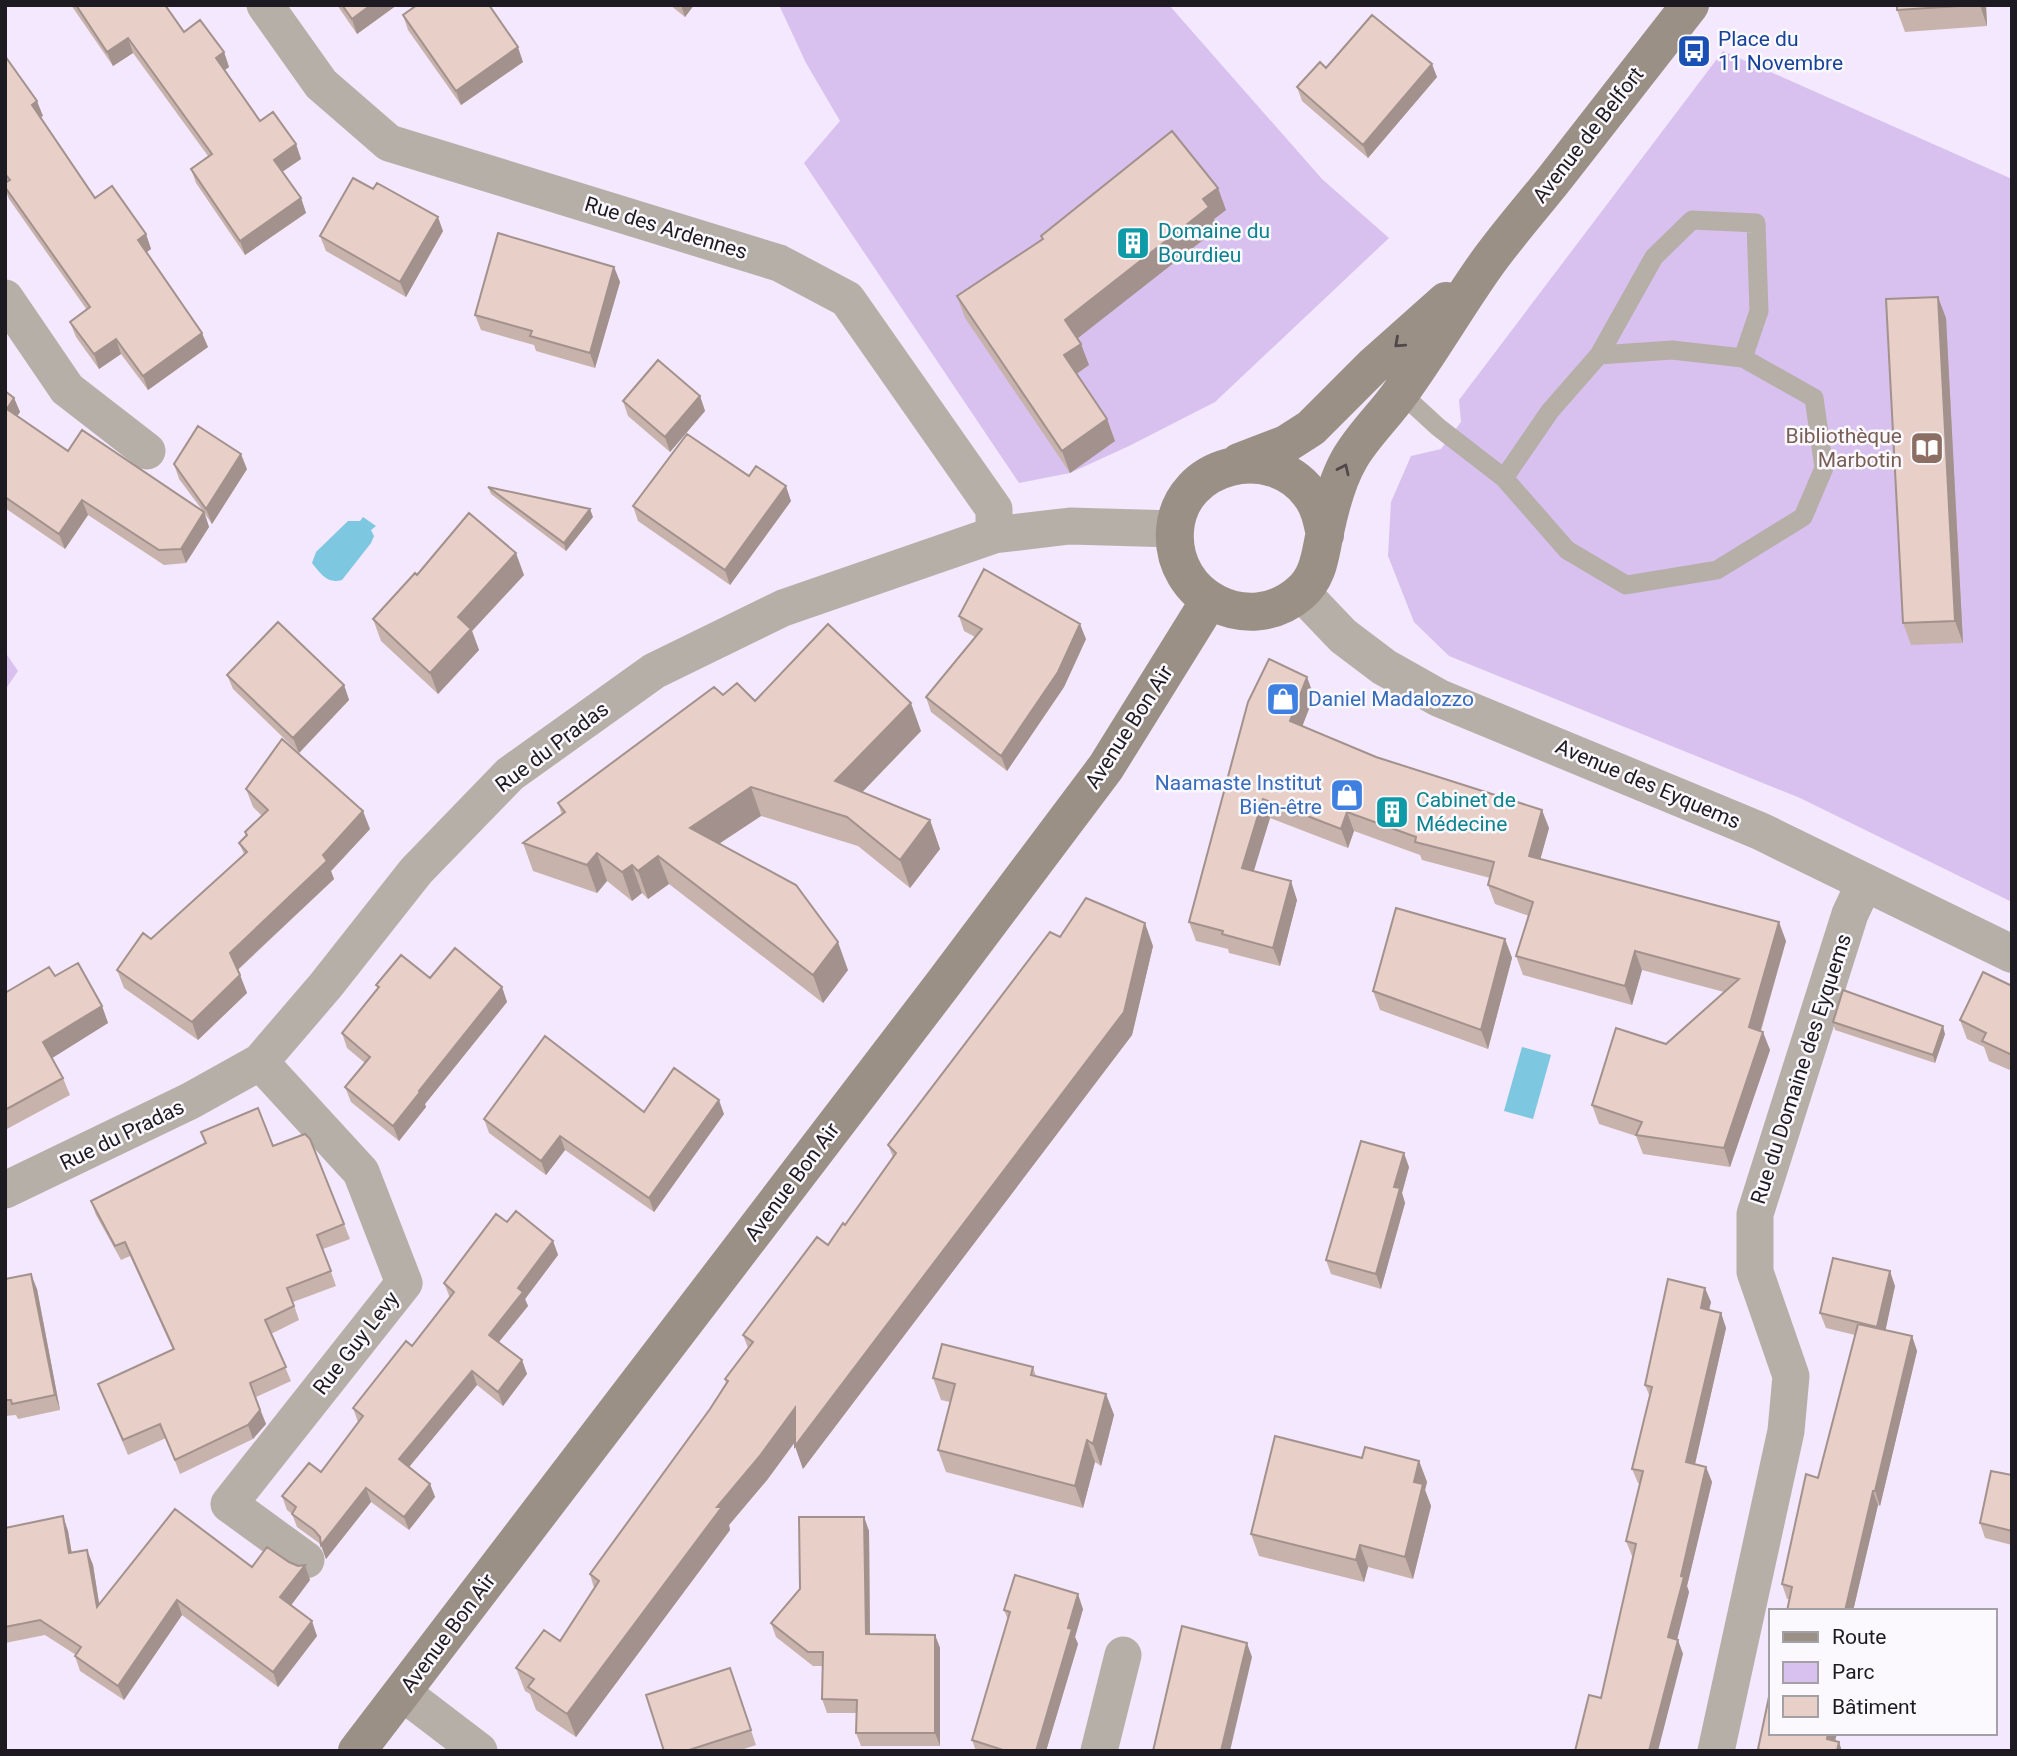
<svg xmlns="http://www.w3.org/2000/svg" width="2017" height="1756" font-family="Roboto,sans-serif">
	<rect width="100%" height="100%" fill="#f3e8fd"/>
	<!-- green -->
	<path fill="#d8c1ee" d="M779,5H1169L1322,179L1389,238L1215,402L1129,446L1070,473L1019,483L804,163L840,121L806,63Z
		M1723,51L2012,179V902L1800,798L1449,656L1414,622L1388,556L1391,502L1411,456L1441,449L1461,422L1459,400Z
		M5,652L18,671L5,690Z"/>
	<!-- water -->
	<path fill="#7dc7e0" d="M363,517L376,526L371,530L374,536L371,543L342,580C327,584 321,574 312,563L316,552L348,521H360Z
		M1522,1047L1551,1055L1533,1119L1504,1111Z"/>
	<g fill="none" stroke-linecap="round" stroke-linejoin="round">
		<!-- service -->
		<path stroke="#b6afa7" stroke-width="19" d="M1599,355L1654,257L1692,220L1756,223L1759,311L1743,358
			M1401,393L1438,427L1504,478L1567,550L1626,585L1717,570L1803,517L1824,468L1814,398L1743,358L1672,350L1599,355L1550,411L1504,478"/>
		<!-- minor -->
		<path stroke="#b6afa7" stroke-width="37" d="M265,5L321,84L389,143L779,263L847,299L994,509V535
			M5,298L67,389L147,451
			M260,1062L361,1172L404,1283L229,1504L306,1560
			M5,1190L190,1101L260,1062L326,985L416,871L510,774L654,671L783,608L994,535L1070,526L1175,529
			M403,1693L479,1751
			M1099,1751L1123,1655
			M1716,1751L1786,1431L1791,1376L1755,1272V1214L1850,914L1865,882"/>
		<!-- tertiary -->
		<path stroke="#b6afa7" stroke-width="38" d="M1301,592L1343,636L1384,667L1439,698L1760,831L2012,954"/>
		<!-- secondary -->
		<path stroke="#9a9085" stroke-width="38" d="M1239,462L1286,444L1311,428L1373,366L1446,301
			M1325,535C1322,520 1319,505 1309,493C1270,442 1180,463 1175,530C1170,598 1249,637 1300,593C1319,577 1320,555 1325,532C1330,508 1337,480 1350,458C1364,434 1385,415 1401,392C1431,351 1456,307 1485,266C1507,235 1532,207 1555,178C1600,120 1645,63 1690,5
			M357,1751L943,984L1106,767L1209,601"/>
	</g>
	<!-- wall -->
	<path fill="#c8b2ac" d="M71,5H165L184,32L224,52L229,67L225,70L260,121L296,144L301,159L282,172L301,198L306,213L245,255L196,183L191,169L208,156L133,53L113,66Z
		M337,5H397L357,34Z
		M670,5H694L685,17Z
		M1897,5H1986L1987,26L1905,32L1897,10Z
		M403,15L523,62L461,105L408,30Z
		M5,56L43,116L40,117L95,198L146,234L151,249L146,252L208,347L148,390L121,354L99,369L76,337L70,322L87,310L9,199L5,189Z
		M1326,68L1437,77L1368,158L1302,101L1297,87Z
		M1226,210L1214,219L1217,229L1077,338L1089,365L1076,374L1107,419L1115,441L1070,473L965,318L957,296L1042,239L1041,236Z
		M443,231L406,297L326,251L320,236Z
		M614,267L620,282L595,368L536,351L534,345L481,330L475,315Z
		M1946,318L1963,643L1911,645L1903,623Z
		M5,391L14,398L20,412L17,416L68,451L203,511L179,479L174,464L247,469L212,524L205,514L209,527L186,563L164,565L88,515L65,549L5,508Z
		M700,396L705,411L670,452L628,416L623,401Z
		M749,476L791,501L730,585L638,521L633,506Z
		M488,487L593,517L566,551L491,494Z
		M417,575H524L472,631L479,650L438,694L381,641L373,619Z
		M959,616L1086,639L1064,687L1007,771L931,712L926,697L975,637L964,631Z
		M227,675L344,685L349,700L299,753L233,689Z
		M723,695L921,731L862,792L930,820L940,849L910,888L858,846L761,816L719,844L848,970L823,1003L669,884L648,899L642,893L632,901L607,881L597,893L533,871L523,843L562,815L558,803Z
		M1314,696L1302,726L1549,828L1540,859L1786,941L1761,1031L1770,1050L1730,1167L1643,1154L1636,1136L1599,1124L1592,1105L1666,1044L1724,992L1642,970L1632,1005L1523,975L1516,956L1529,916L1495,904L1488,885L1490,878L1422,860L1420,855L1354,831L1348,848L1270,818L1253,871L1297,900L1280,966L1229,953L1228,949L1196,941L1189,922Z
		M246,789L370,829L331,871L334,879L238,970L247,993L198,1040L124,988L117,970L244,854L239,843L246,836L245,832L262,816L253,807Z
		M1060,937L1153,946L1132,1035L803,1469L795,1446V1442L767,1480L729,1525L730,1530L576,1737L536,1710L530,1694L525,1691L516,1668L560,1641L594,1588L590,1574L710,1409L726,1383L725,1379L748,1348L743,1335L828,1245L845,1225L893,1157L888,1145Z
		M1505,939L1512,958L1488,1049L1380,1010L1373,991Z
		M55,976L102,1006L108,1023L52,1058L63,1078L70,1095L5,1130V993Z
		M430,978L502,987L507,1002L425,1104L426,1107L399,1141L351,1102L345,1087L365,1063L347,1048L342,1033L378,988L376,985Z
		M2012,986V1071L1989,1061L1984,1047L1967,1039L1960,1020Z
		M1833,1022L1945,1034L1935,1063L1835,1030Z
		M644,1112L724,1114L654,1212L565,1150L546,1175L489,1133L484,1119Z
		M273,1146L344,1224L350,1239L323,1249L336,1286L293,1302L299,1320L271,1334L291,1381L256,1397L266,1424L253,1439L180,1474L166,1438L128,1455L98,1384L173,1350L130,1256L121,1260L96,1215L91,1201Z
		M1409,1167L1402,1193L1405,1203L1381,1289L1331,1274L1326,1260Z
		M507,1222L553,1241L558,1255L525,1299L528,1306L499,1342L522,1360L527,1374L503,1406L477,1385L409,1467L430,1484L435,1497L409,1530L371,1502L326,1559L322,1548L319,1543L297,1527L292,1514L287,1510L282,1496L321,1472L358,1422L353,1408L412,1346L450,1298L444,1283Z
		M5,1279L37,1289L60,1410L18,1419L16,1415L5,1416Z
		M1895,1286L1885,1330L1912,1336L1917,1351L1880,1506L1878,1505L1863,1568L1853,1611H1787L1790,1599H1787L1782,1584L1818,1478L1855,1335L1826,1328L1820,1313Z
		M1711,1302L1709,1310L1721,1313L1726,1328L1695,1464L1706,1467L1712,1482L1687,1586L1689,1592L1677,1639L1683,1654L1601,1698L1633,1556H1632L1626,1541L1640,1484L1638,1483L1632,1469L1650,1397L1645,1385Z
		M1033,1367L1036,1376L1106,1394L1114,1415L1101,1466L1095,1462L1083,1508L946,1472L938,1450L950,1402L941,1400L933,1378Z
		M1362,1458L1419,1461L1427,1482L1425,1490L1431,1506L1413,1579L1368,1567L1364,1582L1259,1556L1251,1534Z
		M2012,1475V1545L1985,1538L1980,1523Z
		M63,1516L68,1531L72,1553L87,1550L93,1565L99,1604L252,1567L310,1580L291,1605L317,1636L278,1687L182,1615L124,1700L80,1671L75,1656L76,1655L45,1635L5,1643V1528Z
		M864,1517L869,1531L870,1634L935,1635L940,1648V1746H861L856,1733L857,1713H827L822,1699L823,1666H813L776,1637L771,1623Z
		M1083,1609L1075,1637L1078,1644L1046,1751H976L972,1740L1008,1620L1004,1610Z
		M730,1668L756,1745L738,1751H664Z"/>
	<!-- shaded-wall -->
	<path fill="#a2918c" d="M371,5H397L357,34L352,19Z
		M681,5H694L685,17Z
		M1980,5H1986L1987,26Z
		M128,38L133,53L113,66L107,52Z
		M518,47L523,62L461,105L456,91Z
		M224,52L229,67L222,72L216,58Z
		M1432,64L1437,77L1368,158L1363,145Z
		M37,101L43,116L37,119L32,105Z
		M296,144L301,159L279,174L274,160Z
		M1218,188L1226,210L1214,219L1217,229L1073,342L1065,320L1203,199Z
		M301,198L306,213L245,255L240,241Z
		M438,217L443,231L406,297L400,282Z
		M146,234L151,249L143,255L138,240Z
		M614,267L620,282L595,368L590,353Z
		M1938,297L1946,318L1963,643L1955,621Z
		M202,333L208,347L148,390L143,376Z
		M116,339L121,354L99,369L94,354Z
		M1081,344L1089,365L1072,377L1064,355Z
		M700,396L705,411L670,452L665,437Z
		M14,398L20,412L12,423L7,409Z
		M1107,419L1115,441L1070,473L1062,451Z
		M241,454L247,469L212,524L206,509Z
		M786,486L791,501L730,585L725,570Z
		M82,500L88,515L65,549L59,534Z
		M590,509L593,517L566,551L564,543Z
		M204,512L209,527L186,563L181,549Z
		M516,553L524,575L472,631L479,650L438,694L430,673L458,617Z
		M1080,624L1086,639L1064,687L1007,771L1001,756Z
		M1307,677L1314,696L1297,740L1290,721Z
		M344,685L349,700L299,753L293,738Z
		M911,703L921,731L846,809L835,781Z
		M751,787L761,816L700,856L690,828Z
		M1263,799L1270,818L1249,887L1242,868Z
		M1542,810L1549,828L1536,875L1529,856Z
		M363,811L370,829L331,871L334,879L236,971L230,953Z
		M1347,812L1354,831L1348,848L1341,829Z
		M930,820L940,849L910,888L900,860Z
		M597,853L607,881L597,893L587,865Z
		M658,856L669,884L648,899L638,871Z
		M632,865L642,893L632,901L622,872Z
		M1291,881L1297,900L1280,966L1273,948Z
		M1779,922L1786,941L1756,1046L1749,1027Z
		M1145,923L1153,946L1132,1035L803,1469L795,1446Z
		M1505,939L1512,958L1488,1049L1481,1030Z
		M838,942L848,970L823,1003L813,975Z
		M1635,951L1642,970L1632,1005L1625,986Z
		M240,975L247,993L198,1040L192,1022Z
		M502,987L507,1002L425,1104L426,1107L399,1141L393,1126L419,1091Z
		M102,1006L108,1023L49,1060L43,1042Z
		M1943,1026L1945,1034L1935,1063L1933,1055Z
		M1763,1032L1770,1050L1730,1167L1724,1148Z
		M719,1100L724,1114L654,1212L649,1198Z
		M560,1136L565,1150L546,1175L541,1161Z
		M1404,1153L1409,1167L1402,1193L1405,1203L1381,1289L1376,1274L1394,1187Z
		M553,1241L558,1255L525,1299L528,1306L494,1348L489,1335L518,1288Z
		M1890,1271L1895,1286L1883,1342L1877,1327Z
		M31,1274L37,1289L60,1410L55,1395Z
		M1705,1288L1711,1302L1706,1322L1701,1308Z
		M1721,1313L1726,1328L1692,1477L1686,1462Z
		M1912,1336L1917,1351L1880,1506L1875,1491Z
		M522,1360L527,1374L503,1406L498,1392Z
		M472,1371L477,1385L404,1473L399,1459Z
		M1106,1394L1114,1415L1101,1466L1093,1444Z
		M795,1408L803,1431L767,1480L729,1525L730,1530L576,1737L567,1714L717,1507Z
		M260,1410L266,1424L253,1439L248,1425Z
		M1087,1440L1095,1462L1083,1508L1075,1486Z
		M1419,1461L1427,1482L1425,1490L1431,1506L1413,1579L1405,1557L1414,1482Z
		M1706,1467L1712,1482L1687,1586L1689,1592L1674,1652L1668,1637L1681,1576Z
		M430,1484L435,1497L409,1530L404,1517Z
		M366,1488L371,1502L326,1559L321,1545Z
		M1873,1491L1878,1505L1853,1611H1845Z
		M63,1516L68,1531L74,1568L69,1553Z
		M864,1517L869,1531L870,1648L866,1634Z
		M1360,1545L1368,1567L1364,1582L1356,1560Z
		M87,1550L93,1565L102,1622L97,1607Z
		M305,1565L310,1580L286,1612L280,1597Z
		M1078,1594L1083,1609L1075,1637L1078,1644L1046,1751H1036L1068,1628Z
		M177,1600L182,1615L124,1700L118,1686Z
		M312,1621L317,1636L278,1687L273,1672Z
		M935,1635L940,1648V1746L935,1733Z
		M1678,1640L1683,1654L1658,1751H1649Z
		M1247,1643L1252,1657L1230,1751H1221Z
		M1828,1733H1837L1833,1751L1827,1739Z
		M1839,1742L1842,1751H1837Z"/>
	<!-- building -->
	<path fill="#e8cfc8" stroke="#a2918c" stroke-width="2" d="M76,5H165L184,32L200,20L224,52L216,58L260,121L273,112L296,144L274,160L301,198L240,241L191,169L212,154L128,38L107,52Z
		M342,5H371L352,19Z
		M417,5H489L518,47L456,91L403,15Z
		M1897,5H1975L1897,10Z
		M1372,15L1432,64L1363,145L1297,87L1320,62L1326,68Z
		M5,56L37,101L32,105L95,198L112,186L146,234L138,240L202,333L143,376L116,339L94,354L70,322L90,307L5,187V183L10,180L5,174Z
		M1172,131L1218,188L1203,199L1209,207L1065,320L1081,344L1064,355L1107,419L1062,451L957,296L1043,239L1041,236Z
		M353,178L373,189L377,183L438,217L400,282L320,236Z
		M498,233L614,267L590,353L530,336L532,331L475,315Z
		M1938,297L1955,621L1903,623L1886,299Z
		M658,360L700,396L665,437L623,401Z
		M5,391L14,398L7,409L68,451L82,430L204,512L181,549L159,550L82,500L59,534L5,497Z
		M198,426L241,454L206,509L174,464Z
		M687,434L749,476L756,466L786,486L725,570L633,506Z
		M488,487L590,509L564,543Z
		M469,513L516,553L458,617L471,629L430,673L373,619L415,573L417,575Z
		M984,569L1080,624L1058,672L1001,756L926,697L982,629L959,616Z
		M278,622L344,685L293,738L227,675Z
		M828,624L911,703L835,781L930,820L900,860L847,817L751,787L690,828L796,885L838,942L813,975L658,856L638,871L632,865L622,872L597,853L587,865L523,843L565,812L558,803L714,687L723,695L737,683L755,701Z
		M1269,659L1307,677L1290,721L1376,757L1542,810L1529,856L1779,922L1749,1027L1763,1032L1724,1148L1636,1135L1642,1122L1592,1105L1616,1028L1666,1044L1739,979L1635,951L1625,986L1516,956L1533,902L1488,885L1494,862L1415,842L1416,837L1347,812L1341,829L1263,799L1242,868L1291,881L1273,948L1222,934L1223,931L1189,922L1248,702Z
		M282,739L363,811L323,855L327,861L230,953L240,975L192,1022L117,970L143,933L151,939L247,852L239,843L247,835L245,832L268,810L246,789Z
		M1086,898L1145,923L1124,1012L795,1446V1408L759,1457L717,1507H722L567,1714L528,1687L534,1679L516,1668L544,1630L560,1641L599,1581L590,1574L710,1409L728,1381L725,1379L753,1342L743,1335L817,1237L828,1245L843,1223L845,1225L896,1153L888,1145L1050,932L1060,937Z
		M1396,908L1505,939L1481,1030L1373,991Z
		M455,948L502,987L419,1091L420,1092L393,1126L345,1087L370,1057L342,1033L379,987L376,985L401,955L430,978Z
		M78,963L102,1006L43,1042L63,1078L5,1110V993L49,967L55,976Z
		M1983,972L2012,986V1055L1982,1041L1986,1033L1960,1020Z
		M1843,990L1943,1026L1933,1055L1833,1022Z
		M545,1036L644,1112L674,1068L719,1100L649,1198L560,1136L541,1161L484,1119Z
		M258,1108L273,1146L305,1134L310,1139L344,1224L317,1235L331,1271L287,1288L294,1306L265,1320L286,1367L250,1383L260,1410L248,1425L175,1460L160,1424L123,1440L98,1384L174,1349L125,1242L115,1246L91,1201L206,1143L201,1132Z
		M1361,1141L1404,1153L1394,1187L1400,1188L1376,1274L1326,1260Z
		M516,1211L553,1241L518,1288L523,1292L489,1335L522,1360L498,1392L472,1371L399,1459L430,1484L404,1517L366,1488L321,1545L320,1537L314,1530L292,1514L296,1507L282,1496L309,1463L321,1472L363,1416L353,1408L406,1341L412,1346L454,1292L444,1283L496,1214L507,1222Z
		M1833,1258L1890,1271L1877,1327L1820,1313Z
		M31,1274L55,1395L12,1404L11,1400H5V1279Z
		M1668,1279L1705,1288L1701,1308L1721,1313L1686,1462L1706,1467L1681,1576L1684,1577L1668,1637L1678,1640L1649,1751H1575L1589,1695L1601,1698L1636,1544L1626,1541L1643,1471L1632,1469L1652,1387L1645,1385Z
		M1858,1324L1912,1336L1875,1491H1873L1845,1611H1787L1792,1587L1782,1584L1806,1474L1818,1478Z
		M942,1344L1033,1367L1031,1375L1106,1394L1093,1444L1087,1440L1075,1486L938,1450L955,1384L933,1378Z
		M1275,1436L1362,1458L1365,1447L1419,1461L1414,1482L1423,1484L1405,1557L1360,1545L1356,1560L1251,1534Z
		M1991,1471L2012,1475V1531L1980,1523Z
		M175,1509L252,1567L267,1547L289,1562L298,1566L305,1565L280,1597L312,1621L273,1672L177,1600L118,1686L75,1656L81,1647L40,1620L5,1627V1528L63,1516L69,1553L87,1550L97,1607Z
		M799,1517H864L866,1634L935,1635V1733H856L857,1700L822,1699L823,1652H808L771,1623L800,1589Z
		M1015,1575L1078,1594L1068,1628L1072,1629L1036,1751H1006L972,1740L1010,1612L1004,1610Z
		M1182,1626L1247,1643L1221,1751H1153Z
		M730,1668L751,1730L686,1751H664L646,1695Z
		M1770,1692V1733H1828L1827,1739L1839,1742L1837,1751H1763L1758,1749Z"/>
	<!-- one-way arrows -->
	<defs><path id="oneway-chevron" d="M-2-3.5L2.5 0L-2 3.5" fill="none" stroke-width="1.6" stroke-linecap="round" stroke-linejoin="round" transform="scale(1.75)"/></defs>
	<g stroke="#504949">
		<use href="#oneway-chevron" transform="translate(1399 343) rotate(138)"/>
		<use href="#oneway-chevron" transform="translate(1344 469) rotate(-65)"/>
	</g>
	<!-- icons -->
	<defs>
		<g id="bus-square" transform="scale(1.75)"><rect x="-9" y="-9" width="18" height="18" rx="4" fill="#1a4fb4" stroke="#fbf9fe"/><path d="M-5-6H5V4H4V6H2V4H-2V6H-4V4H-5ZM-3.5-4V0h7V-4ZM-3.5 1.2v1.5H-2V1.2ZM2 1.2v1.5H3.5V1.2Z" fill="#fff"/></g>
		<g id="building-square" transform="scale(1.75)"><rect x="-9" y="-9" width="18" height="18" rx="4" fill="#0f9aa8" stroke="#fbf9fe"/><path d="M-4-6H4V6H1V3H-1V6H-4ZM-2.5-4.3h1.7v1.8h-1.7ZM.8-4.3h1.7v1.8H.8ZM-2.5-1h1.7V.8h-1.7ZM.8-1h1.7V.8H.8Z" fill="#fff"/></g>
		<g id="library-square" transform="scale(1.75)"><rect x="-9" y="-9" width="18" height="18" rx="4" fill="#8d6e63" stroke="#fbf9fe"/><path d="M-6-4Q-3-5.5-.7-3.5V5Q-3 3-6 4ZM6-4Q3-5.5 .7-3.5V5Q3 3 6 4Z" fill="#fff"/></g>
		<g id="shop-square" transform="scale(1.75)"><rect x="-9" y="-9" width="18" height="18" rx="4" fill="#3f7fe0" stroke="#fbf9fe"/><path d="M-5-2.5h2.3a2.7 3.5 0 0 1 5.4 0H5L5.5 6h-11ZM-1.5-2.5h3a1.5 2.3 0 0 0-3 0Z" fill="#fff"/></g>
	</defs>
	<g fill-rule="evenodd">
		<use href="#bus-square" x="1694" y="51"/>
		<use href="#building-square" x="1133" y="243"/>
		<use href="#library-square" x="1927" y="448"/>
		<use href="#shop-square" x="1283" y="699"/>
		<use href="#shop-square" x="1347" y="795"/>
		<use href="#building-square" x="1392" y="812"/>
	</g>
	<g text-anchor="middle" stroke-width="5" stroke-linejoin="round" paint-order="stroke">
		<!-- transit labels -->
		<g font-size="21" fill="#164399" stroke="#fbf9fe" text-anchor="start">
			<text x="1718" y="46">Place du<tspan x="1718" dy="24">11 Novembre</tspan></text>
		</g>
		<!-- street labels -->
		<g font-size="21" fill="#1e1a21" stroke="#fbf9fe">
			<text transform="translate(1588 135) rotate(-52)" y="7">Avenue de Belfort</text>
			<text transform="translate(666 228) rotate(17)" y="7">Rue des Ardennes</text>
			<text transform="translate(1129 727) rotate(-57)" y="7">Avenue Bon Air</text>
			<text transform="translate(552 747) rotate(-37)" y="7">Rue du Pradas</text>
			<text transform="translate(1648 784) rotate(23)" y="7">Avenue des Eyquems</text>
			<text transform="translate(1801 1069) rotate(-72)" y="7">Rue du Domaine des Eyquems</text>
			<text transform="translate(122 1135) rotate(-26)" y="7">Rue du Pradas</text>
			<text transform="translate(792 1182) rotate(-53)" y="7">Avenue Bon Air</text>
			<text transform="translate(356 1343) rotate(-52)" y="7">Rue Guy Levy</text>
			<text transform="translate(448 1633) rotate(-53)" y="7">Avenue Bon Air</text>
		</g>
		<!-- culture labels -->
		<g font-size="21" fill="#0d838f" stroke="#fbf9fe" text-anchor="start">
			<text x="1158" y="238">Domaine du<tspan x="1158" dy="24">Bourdieu</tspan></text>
			<text x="1416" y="807">Cabinet de<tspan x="1416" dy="24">Médecine</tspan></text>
		</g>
		<!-- education labels -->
		<g font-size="21" fill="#785e54" stroke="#fbf9fe" text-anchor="end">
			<text x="1902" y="443">Bibliothèque<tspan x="1902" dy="24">Marbotin</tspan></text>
		</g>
		<!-- shop labels -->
		<g font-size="21" fill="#366cbe" stroke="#fbf9fe" text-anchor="start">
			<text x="1308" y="706">Daniel Madalozzo</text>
			<text x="1322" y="790" text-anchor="end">Naamaste Institut<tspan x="1322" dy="24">Bien-être</tspan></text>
		</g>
	</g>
	<!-- border -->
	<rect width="2017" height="1756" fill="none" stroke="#1e1a21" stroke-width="14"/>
	<!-- legend -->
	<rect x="1769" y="1609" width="228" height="126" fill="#fbf9fe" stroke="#a3a0a6" stroke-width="2"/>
	<rect x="1783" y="1632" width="35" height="10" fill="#9a9085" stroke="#a3a0a6" stroke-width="2"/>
	<text x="1832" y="1644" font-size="21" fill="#1e1a21">Route</text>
	<rect x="1783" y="1662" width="35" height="21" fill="#d8c1ee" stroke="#a3a0a6" stroke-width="2"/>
	<text x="1832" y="1679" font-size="21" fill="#1e1a21">Parc</text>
	<rect x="1783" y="1696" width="35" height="21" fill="#e8cfc8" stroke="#a3a0a6" stroke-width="2"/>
	<text x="1832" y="1714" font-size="21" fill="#1e1a21">Bâtiment</text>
</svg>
